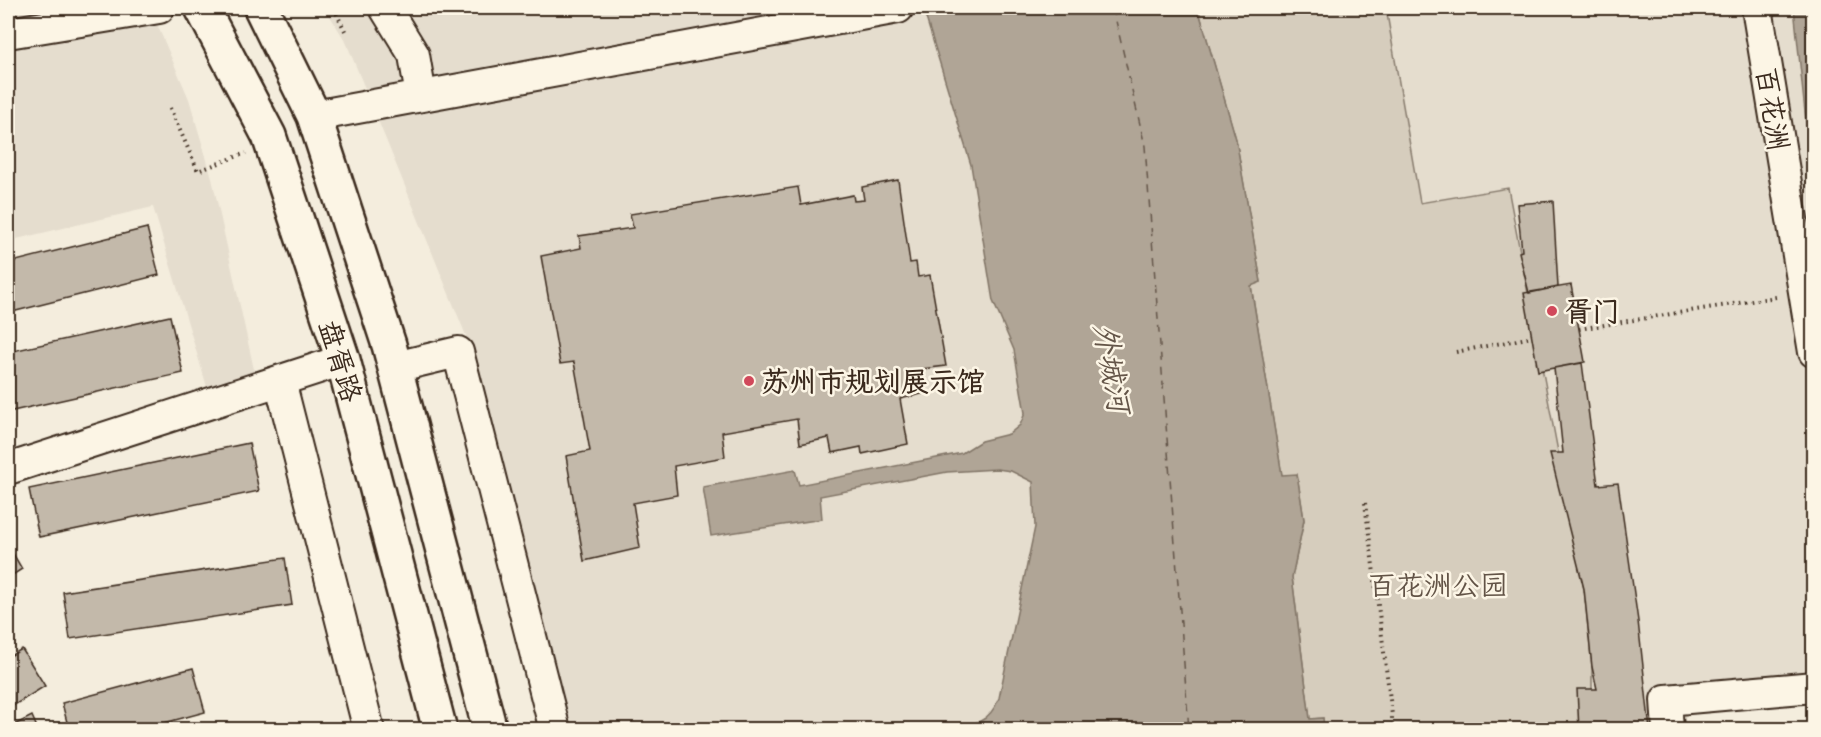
<svg xmlns="http://www.w3.org/2000/svg" width="1821" height="737" font-family="Caveat,'LXGW WenKai TC',sans-serif">
	<rect width="100%" height="100%" fill="#f4eddd"/>
	<filter id="ink" filterUnits="userSpaceOnUse"><feTurbulence type="fractalNoise" baseFrequency=".0167" numOctaves="2"/><feDisplacementMap in="SourceGraphic" scale="12" xChannelSelector="R" yChannelSelector="G"/><feConvolveMatrix kernelMatrix="1 2 1 2 8 2 1 2 1" color-interpolation-filters="sRGB"/></filter>
	<g filter="url(#ink)">
		<!-- built -->
		<path fill="#e5ddce" d="M8,8H150L189,99L211,174L262,406L216,417L153,207L8,241Z
			M325,8H923L971,165L993,301L1014,350L1025,413L1033,482L1035,527L1022,595L999,698L994,709L983,720L972,725L909,730L564,729L467,338L346,42Z
			M1386,8H1794L1814,188L1813,684L1646,699L1592,701L1508,188L1420,204Z"/>
		<!-- green -->
		<path fill="#d6cdbd" stroke="#887c6e" stroke-width="1.5" d="M1198,8H1386L1420,203L1508,188L1584,589L1592,667V701L1648,729L1324,730L1323,718L1310,719L1292,577L1304,520L1297,475L1282,476L1251,285L1261,282L1236,140Z"/>
		<!-- water -->
		<path fill="#b0a596" stroke="#817466" stroke-width="1.5" d="M923,8H1198L1236,139L1261,282L1251,286L1282,475L1297,474L1304,520L1292,577L1310,719L1323,718L1324,729H909C921,728 934,726 946,726C972,725 988,726 999,698L1035,527L1033,482L1011,471L997,469L947,472L820,496L822,519L711,536L703,487L795,470L799,485L962,453L981,441L1009,434L1020,425L1025,413L1014,350L993,301L971,165Z
			M1794,8H1813V188Z"/>
		<g fill="none" stroke-linecap="round" stroke-linejoin="round">
			<!-- ferry -->
			<path stroke="#645548" stroke-width="1.5" stroke-dasharray="8 6" stroke-linecap="butt" d="M1113,8L1145,146L1189,730"/>
		</g>
		<!-- building -->
		<path fill="#c3b9aa" stroke="#3b2a1e" stroke-width="1.5" d="M898,180L910,263L916,262L918,277L930,275L946,366L922,369L926,393L900,399L908,444L862,454L861,447L832,453L829,438L800,444L797,419L722,432L725,457L674,466L677,495L633,503L640,548L584,561L566,456L590,451L574,362L560,364L541,256L581,248L579,236L633,228L630,214L798,187L801,205L853,195L854,201L864,200L862,187Z
			M1553,201L1558,287L1529,293L1519,252L1522,251L1517,204Z
			M147,228L159,275L8,313V263Z
			M1571,285L1585,362L1538,371L1524,293Z
			M170,316L183,373L8,412V352Z
			M1582,363L1598,485L1618,483L1638,621L1650,730H1579L1577,689H1597L1592,667L1584,589L1550,453H1563L1554,368Z
			M249,443L259,491L39,537L29,489Z
			M8,545L22,569L8,578Z
			M285,558L292,605L70,639L63,592Z
			M22,649L45,686L8,709V657Z
			M193,668L205,712L138,730H69L62,703Z
			M32,716L38,730H8V728Z"/>
		<g fill="none" stroke-linecap="round" stroke-linejoin="round">
			<!-- minor casing -->
			<g stroke="#3b2a1e" stroke-width="34">
				<path id="minor" d="M385,8L414,55L421,96
					M1757,8L1814,352
					M8,33L159,8
					M314,116L898,8
					M395,367L458,352L555,730
					M280,381L369,730
					M8,469L343,360
					M1668,730L1666,700L1814,687"/>
			</g>
			<!-- major casing -->
			<g stroke="#3b2a1e" stroke-width="38">
				<path id="major" d="M202,8L269,136L343,360L440,730
					M261,8L314,116L389,345L490,730"/>
			</g>
			<!-- path -->
			<path stroke="#3b2a1e" stroke-width="4" stroke-dasharray="1.5 4.5" stroke-linecap="butt" d="M334,8L347,35
				M170,108L198,171L246,153
				M1579,329L1776,297
				M1456,352L1532,337
				M1365,503L1392,715V730"/>
			<!-- minor -->
			<use href="#minor" stroke="#fcf5e5" stroke-width="30"/>
			<!-- major -->
			<use href="#major" stroke="#fcf5e5" stroke-width="33"/>
		</g>
	</g>
	<!-- markers -->
	<g fill="#d1495b" stroke="#fcf5e5" stroke-width="2">
		<circle cx="1552" cy="311" r="6"/>
		<circle cx="749" cy="381" r="6"/>
	</g>
	<g text-anchor="middle" stroke-width="5" stroke-linejoin="round" paint-order="stroke">
		<!-- street labels -->
		<g font-size="28" fill="#3b2a1e" stroke="#fcf5e5">
			<text transform="translate(1773 109) rotate(81)" y="10">百花洲</text>
			<text transform="translate(341 361) rotate(73)" y="10">盘胥路</text>
		</g>
		<!-- poi labels -->
		<g font-size="28" font-weight="bold" fill="#3b2a1e" stroke="#fcf5e5" text-anchor="start">
			<text x="1564" y="321">胥门</text>
			<text x="761" y="391">苏州市规划展示馆</text>
		</g>
		<!-- park labels -->
		<g font-size="28" fill="#625346" stroke="#fcf5e5">
			<text x="1438" y="595">百花洲公园</text>
		</g>
		<!-- water labels -->
		<g font-size="30" font-style="italic" fill="#645548" stroke="#fcf5e5">
			<text transform="translate(1112 368) rotate(80)" y="10">外城河</text>
		</g>
	</g>
	<!-- margin -->
	<rect width="1821" height="737" fill="none" stroke="#fcf5e5" stroke-width="30"/>
	<rect x="15" y="15" width="1791" height="707" fill="none" stroke="#3b2a1e" stroke-width="2" filter="url(#ink)"/>
</svg>
